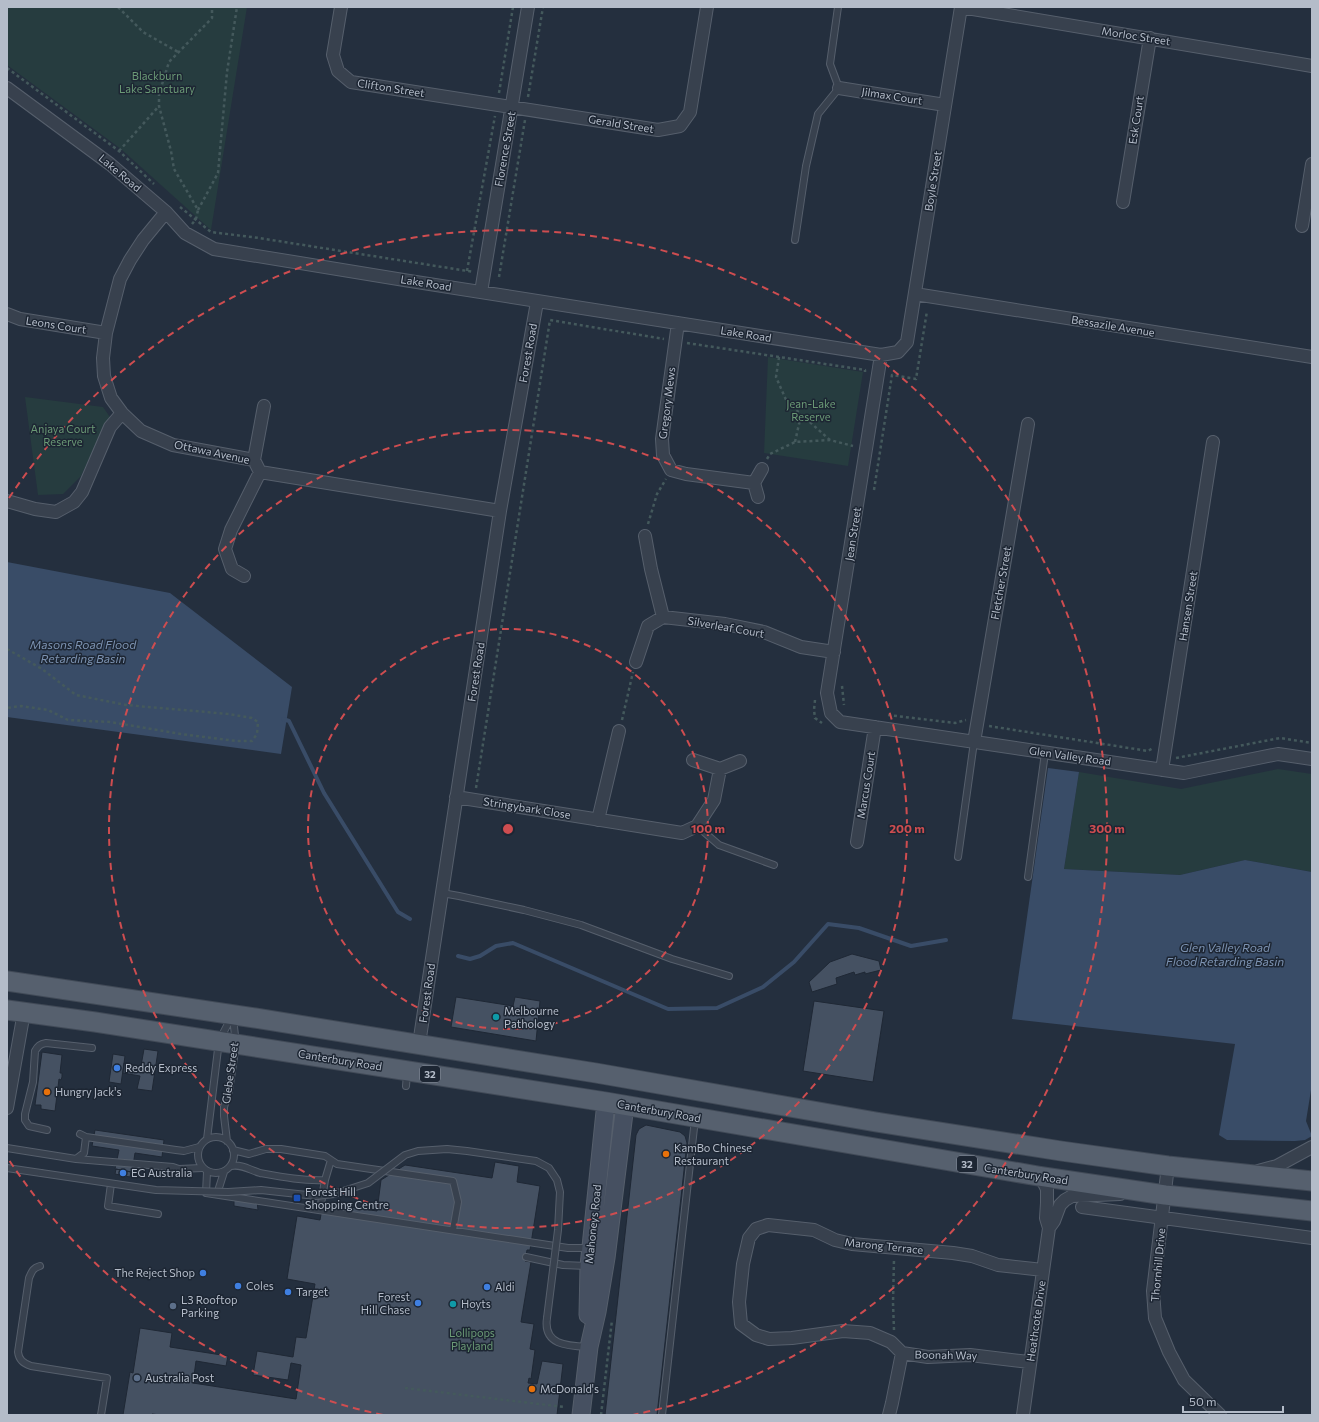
<svg xmlns="http://www.w3.org/2000/svg" width="1319" height="1422" font-family="Commissioner,sans-serif">
	<rect width="100%" height="100%" fill="#242f3e"/>
	<!-- green -->
	<path fill="#263c3f" d="M7,7H247L211,230L121,149L7,65Z
		M768,357L863,372L848,466L764,453Z
		M25,397L103,407L112,420L101,433L81,476L63,494L38,495Z
		M1278,769L1312,774V872L1245,860L1180,875L1064,869L1079,772L1181,789Z"/>
	<!-- water -->
	<path fill="#394c67" d="M7,562L170,593L292,687L281,754L7,717Z
		M1048,768L1079,772L1064,869L1180,875L1245,860L1312,872V1084L1306,1121L1312,1136L1305,1140L1295,1141L1227,1140L1219,1135L1235,1044L1012,1019C1025,935 1036,852 1048,768Z"/>
	<g fill="none" stroke-linecap="round" stroke-linejoin="round">
		<!-- stream -->
		<path stroke="#394c67" stroke-width="4" d="M283,719L289,721L324,793L398,912L410,919
			M458,956L470,959L480,956L496,946L513,943L668,1009L717,1008L763,987L794,962L828,924L859,928L911,946L946,940"/>
	</g>
	<!-- building -->
	<path fill="#455162" stroke="#1f2835" d="M852,954L879,961L881,970L865,974V972L855,975L854,972L836,978L837,984L812,992L809,982L830,962Z
		M456,997L513,1006L515,997L540,1001L536,1041L451,1027Z
		M814,1001L884,1011L873,1082L803,1071Z
		M144,1049L158,1051L152,1091L137,1089L140,1076L123,1073L124,1063L141,1066Z
		M42,1052L62,1055L60,1073H62V1077L61,1080L59,1079L55,1111L41,1109V1105H35Z
		M113,1054L125,1056L121,1084L109,1082Z
		M646,1125L680,1132L685,1136L687,1143L657,1415H605L636,1135L639,1129Z
		M95,1130L164,1140L162,1157L135,1153L132,1172L115,1169L119,1150L92,1146Z
		M495,1162L519,1166L517,1182L540,1186L530,1250H527L525,1261L531,1262L521,1322L534,1324L530,1349L535,1350L531,1379L529,1378L528,1383L537,1384L542,1361L563,1364L557,1415H160L152,1414V1415H123L130,1372L133,1373L140,1328L172,1333L170,1347L228,1356L226,1366L196,1361L193,1383L296,1399L301,1365L291,1363L288,1380L253,1375L257,1351L293,1357L296,1337L306,1338L315,1284L287,1279L297,1216L320,1220L323,1203L377,1211L381,1180L405,1165L492,1178Z
		M116,1169L131,1172L130,1177L115,1174Z
		M234,1197L257,1201L258,1210L234,1206Z"/>
	<g fill="none" stroke-linecap="round" stroke-linejoin="round">
		<!-- lane casing -->
		<g stroke="#565f6c" stroke-width="8">
			<path id="lane" d="M795,240L806,166L818,114L839,88L830,64L838,7
				M697,826L719,845L774,865
				M958,857L974,742
				M1028,877L1045,753
				M442,893L459,896L524,910L581,925L672,959L729,976
				M406,1086L407,1074
				M47,1130L29,1126L25,1120V1114L33,1082L35,1051C38,1046 40,1044 46,1043L92,1048
				M198 1155a18 18 0 1 1 36 0a18 18 0 1 1-36 0Z
				M86,1137L176,1150L184,1151L199,1147
				M207,1139L219,1041L231,1018
				M227,1141L224,1116V1107L229,1091L236,1044L233,1018
				M7,1148L76,1159L84,1153L86,1137L80,1134
				M233,1150L249,1154L266,1149H281L325,1156L337,1164L453,1181L458,1202L453,1230
				M76,1159L173,1167L179,1169L202,1168
				M231,1166C242,1164 250,1170 260,1173C282,1177 303,1181 325,1180
				M7,1168L41,1173
				M207,1172L206,1193L568,1248H589
				M111,1184L108,1206L158,1214
				M217,1194L224,1172
				M320,1210L325,1180L331,1160
				M526,1257L563,1265L587,1266
				M40,1266C33,1268 32,1271 29,1278L18,1352C19,1360 23,1363 31,1366L107,1378L101,1415
				M547,1318C543,1345 567,1346 588,1347
				M662,1415L695,1119"/>
		</g>
		<!-- street casing -->
		<g stroke="#565f6c" stroke-width="14">
			<path id="street" d="M341,7L333,55L338,71L351,82L658,130L680,126L690,112L707,7
				M7,88L110,164L166,212L185,233L214,249C436,286 658,320 881,355L898,352L907,342L961,7L1312,66
				M839,88L945,105
				M1123,202L1150,38
				M166,212L143,240L130,260L120,279L106,333L103,358L104,376L111,398L122,413L141,431L173,445L254,460L260,472L500,511
				M1302,226L1312,164
				M481,292L528,7
				M915,294L1312,357
				M7,314L20,319L106,333
				M678,323L662,439L663,455L671,470L686,474L754,483
				M881,355L827,693L831,713L840,722L1184,773L1278,754L1312,759
				M254,460L264,406
				M758,497L754,483L762,469
				M7,501L35,509L56,512L74,502L82,492L110,427L122,413
				M244,576L232,569L225,549L231,530L260,472
				M663,617L725,624L764,632L801,647L834,652
				M636,662L648,626L663,617L651,569L645,536
				M974,742L1028,424
				M693,760L720,769L740,761
				M1162,770L1213,442
				M456,797L682,833L697,826L714,800L720,769
				M598,820L619,731
				M857,842L875,727
				M419,1044L500,511L537,302
				M7,1108L24,1012
				M1168,1166L1153,1291L1155,1318L1169,1352L1184,1380L1220,1415
				M1258,1171L1277,1166L1312,1147
				M1082,1207L1312,1238
				M1049,1228L1054,1221L1060,1205L1065,1200L1072,1196L1120,1194
				M902,1353L891,1342L870,1333L843,1331L792,1338L769,1339L756,1335L741,1324L739,1302L743,1264L749,1238L756,1229L768,1225L814,1230L835,1240L852,1244L953,1253L972,1256L998,1265L1043,1270
				M889,1415L892,1403L902,1353L928,1357L970,1355L1029,1362
				M1023,1415L1049,1228L1046,1218L1047,1203V1189L1044,1183L1038,1176"/>
		</g>
		<!-- secondary casing -->
		<g stroke="#565f6c" stroke-width="19">
			<path id="secondary" d="M588,1315L589,1266L606,1102
				M581,1415L589,1347L597,1312L606,1258L625,1105"/>
		</g>
		<!-- primary casing -->
		<g stroke="#414a57" stroke-width="21">
			<path id="primary" d="M7,981L255,1018L596,1073L876,1122L1061,1151L1168,1166L1312,1181
				M7,1010L95,1022L606,1102L1038,1176L1165,1195L1312,1211"/>
		</g>
		<!-- path -->
		<path stroke="#44595c" stroke-width="2.5" stroke-dasharray="3 3" stroke-linecap="butt" d="M118,7L143,32L178,52
			M7,68L119,151L154,184
			M499,93L513,7
			M528,97L543,7
			M119,151L159,106
			M180,207L211,232L259,238L474,272
			M198,210L218,173L227,72L237,7
			M192,224L196,219L198,210L174,169L171,151L159,106V94L169,62L212,18V7
			M467,271L495,116
			M499,277L525,120
			M687,343L865,370V372
			M779,357L776,377L787,402L830,440
			M795,442L801,415
			M767,459L770,454L795,442L830,440L853,446
			M874,490L892,375L916,379L927,311
			M648,524L657,494L666,479
			M7,649L42,669L76,695L126,705L229,714L252,718L258,722L257,734L252,741H236L181,734L110,722L68,720L48,710L21,706L7,708
			M842,686L844,705
			M815,700L814,710L815,718L822,723
			M888,715L955,723L966,720
			M622,720L633,672
			M989,726L1148,751L1153,748
			M1176,758L1280,738L1312,743
			M476,788L550,320L664,339
			M894,1330L893,1303L894,1259
			M405,1388L564,1407
			M601,1415L612,1320"/>
		<!-- lane -->
		<use href="#lane" stroke="#38414e" stroke-width="6"/>
		<!-- street -->
		<use href="#street" stroke="#38414e" stroke-width="12"/>
		<!-- secondary -->
		<use href="#secondary" stroke="#465061" stroke-width="17"/>
		<!-- primary -->
		<use href="#primary" stroke="#56606e" stroke-width="19"/>
		<!-- lane-bridge casing -->
		<g stroke="#565f6c" stroke-width="8" stroke-linecap="butt">
			<path id="lane-bridge" d="M41,1173L156,1190L228,1192L261,1190L316,1196L334,1194L368,1183L405,1155L418,1151L447,1149L467,1151L536,1161L549,1168L557,1180L560,1192L558,1230L547,1318"/>
		</g>
		<!-- lane-bridge -->
		<use href="#lane-bridge" stroke="#38414e" stroke-width="6"/>
	</g>
	<!-- distance rings -->
	<g fill="none" stroke="#ce4d50" stroke-width="2" stroke-dasharray="7 5">
		<circle cx="508" cy="829" r="200"/>
		<circle cx="508" cy="829" r="399"/>
		<path d="M383 1415A599 599 0 0 1 9 1160M9 498A599 599 0 1 1 633 1415"/>
	</g>
	<!-- markers -->
	<g fill="#0f9aa8" stroke="#1d2633" stroke-width="1.5">
		<circle cx="496" cy="1017" r="4"/>
		<circle cx="453" cy="1304" r="4"/>
	</g>
	<g fill="#3f7fe0" stroke="#1d2633" stroke-width="1.5">
		<circle cx="117" cy="1068" r="4"/>
		<circle cx="123" cy="1173" r="4"/>
		<circle cx="203" cy="1273" r="4"/>
		<circle cx="238" cy="1286" r="4"/>
		<circle cx="487" cy="1287" r="4"/>
		<circle cx="288" cy="1292" r="4"/>
		<circle cx="418" cy="1303" r="4"/>
	</g>
	<g fill="#e8710a" stroke="#1d2633" stroke-width="1.5">
		<circle cx="47" cy="1092" r="4"/>
		<circle cx="666" cy="1154" r="4"/>
		<circle cx="532" cy="1389" r="4"/>
	</g>
	<rect fill="#1a4fb4" stroke="#1d2633" stroke-width="1.5" x="293" y="1194" width="8" height="8" rx="2"/>
	<g fill="#5c6f8a" stroke="#1d2633" stroke-width="1.5">
		<circle cx="173" cy="1306" r="4"/>
		<circle cx="137" cy="1378" r="4"/>
	</g>
	<g text-anchor="middle" stroke-width="3" stroke-linejoin="round" paint-order="stroke">
		<!-- shield labels -->
		<g fill="#1d2633" stroke="#878f9c" stroke-width="1">
			<rect x="420" y="1066" width="20" height="16" rx="3"/>
			<rect x="957" y="1156" width="20" height="16" rx="3"/>
		</g>
		<g font-size="10" font-weight="bold" fill="#b4bcc9">
			<text x="430" y="1078">32</text>
			<text x="967" y="1168">32</text>
		</g>
		<!-- street labels -->
		<g font-size="11" fill="#b4bcc9" stroke="#1d2633">
			<text transform="translate(1136 36) rotate(9)" y="4">Morloc Street</text>
			<text transform="translate(391 88) rotate(9)" y="4">Clifton Street</text>
			<text transform="translate(892 96) rotate(9)" y="4">Jilmax Court</text>
			<text transform="translate(1136 120) rotate(-81)" y="4">Esk Court</text>
			<text transform="translate(621 124) rotate(9)" y="4">Gerald Street</text>
			<text transform="translate(505 149) rotate(-80)" y="4">Florence Street</text>
			<text transform="translate(120 173) rotate(40)" y="4">Lake Road</text>
			<text transform="translate(933 181) rotate(-81)" y="4">Boyle Street</text>
			<text transform="translate(426 283) rotate(9)" y="4">Lake Road</text>
			<text transform="translate(56 325) rotate(9)" y="4">Leons Court</text>
			<text transform="translate(1113 326) rotate(9)" y="4">Bessazile Avenue</text>
			<text transform="translate(746 334) rotate(9)" y="4">Lake Road</text>
			<text transform="translate(528 353) rotate(-80)" y="4">Forest Road</text>
			<text transform="translate(667 403) rotate(-83)" y="4">Gregory Mews</text>
			<text transform="translate(212 452) rotate(12)" y="4">Ottawa Avenue</text>
			<text transform="translate(853 534) rotate(-81)" y="4">Jean Street</text>
			<text transform="translate(1001 583) rotate(-80)" y="4">Fletcher Street</text>
			<text transform="translate(1188 606) rotate(-81)" y="4">Hansen Street</text>
			<text transform="translate(726 627) rotate(10)" y="4">Silverleaf Court</text>
			<text transform="translate(476 672) rotate(-81)" y="4">Forest Road</text>
			<text transform="translate(1070 756) rotate(8)" y="4">Glen Valley Road</text>
			<text transform="translate(866 785) rotate(-81)" y="4">Marcus Court</text>
			<text transform="translate(527 808) rotate(9)" y="4">Stringybark Close</text>
			<text transform="translate(427 993) rotate(-82)" y="4">Forest Road</text>
			<text transform="translate(340 1060) rotate(9)" y="4">Canterbury Road</text>
			<text transform="translate(230 1073) rotate(-82)" y="4">Glebe Street</text>
			<text transform="translate(659 1111) rotate(10)" y="4">Canterbury Road</text>
			<text transform="translate(1026 1174) rotate(9)" y="4">Canterbury Road</text>
			<text transform="translate(593 1224) rotate(-84)" y="4">Mahoneys Road</text>
			<text transform="translate(884 1246) rotate(6)" y="4">Marong Terrace</text>
			<text transform="translate(1158 1265) rotate(-85)" y="4">Thornhill Drive</text>
			<text transform="translate(1036 1321) rotate(-82)" y="4">Heathcote Drive</text>
			<text transform="translate(946 1355) rotate(1)" y="4">Boonah Way</text>
		</g>
		<!-- park labels -->
		<g font-size="11" fill="#6b9a76" stroke="#1d2633">
			<text x="157" y="80">Blackburn<tspan x="157" dy="13">Lake Sanctuary</tspan></text>
			<text x="811" y="408">Jean-Lake<tspan x="811" dy="13">Reserve</tspan></text>
			<text x="63" y="433">Anjaya Court<tspan x="63" dy="13">Reserve</tspan></text>
			<text x="472" y="1337">Lollipops<tspan x="472" dy="13">Playland</tspan></text>
		</g>
		<!-- poi labels -->
		<g font-size="11" fill="#b4bcc9" stroke="#1d2633" text-anchor="start">
			<text x="504" y="1015">Melbourne<tspan x="504" dy="13">Pathology</tspan></text>
			<text x="125" y="1072">Reddy Express</text>
			<text x="55" y="1096">Hungry Jack's</text>
			<text x="674" y="1152">KamBo Chinese<tspan x="674" dy="13">Restaurant</tspan></text>
			<text x="131" y="1177">EG Australia</text>
			<text x="305" y="1196">Forest Hill<tspan x="305" dy="13">Shopping Centre</tspan></text>
			<text x="195" y="1277" text-anchor="end">The Reject Shop</text>
			<text x="246" y="1290">Coles</text>
			<text x="495" y="1291">Aldi</text>
			<text x="296" y="1296">Target</text>
			<text x="410" y="1301" text-anchor="end">Forest<tspan x="410" dy="13">Hill Chase</tspan></text>
			<text x="181" y="1304">L3 Rooftop<tspan x="181" dy="13">Parking</tspan></text>
			<text x="461" y="1308">Hoyts</text>
			<text x="145" y="1382">Australia Post</text>
			<text x="540" y="1393">McDonald's</text>
		</g>
		<!-- water labels -->
		<g font-size="12" font-style="italic" fill="#7c92b1" stroke="#1d2633">
			<text x="83" y="649">Masons Road Flood<tspan x="83" dy="14">Retarding Basin</tspan></text>
			<text x="1225" y="952">Glen Valley Road<tspan x="1225" dy="14">Flood Retarding Basin</tspan></text>
		</g>
	</g>
	<circle cx="508" cy="829" r="6" fill="#ce4d50" stroke="#1d2633" stroke-width="2"/>
	<g font-size="12" text-anchor="middle" font-weight="bold" fill="#ce4d50" stroke="#1d2633" stroke-width="3" stroke-linejoin="round" paint-order="stroke">
		<text x="708" y="833">100 m</text>
		<text x="907" y="833">200 m</text>
		<text x="1107" y="833">300 m</text>
	</g>
	<!-- border -->
	<rect width="1319" height="1422" fill="none" stroke="#b4bcc9" stroke-width="16"/>
	<!-- scale -->
	<path d="M1183 1406v6h100v-6" fill="none" stroke="#b4bcc9" stroke-width="2"/>
	<text x="1189" y="1406" font-size="12" fill="#b4bcc9" stroke="#1d2633" stroke-width="3" paint-order="stroke">50 m</text>
</svg>
